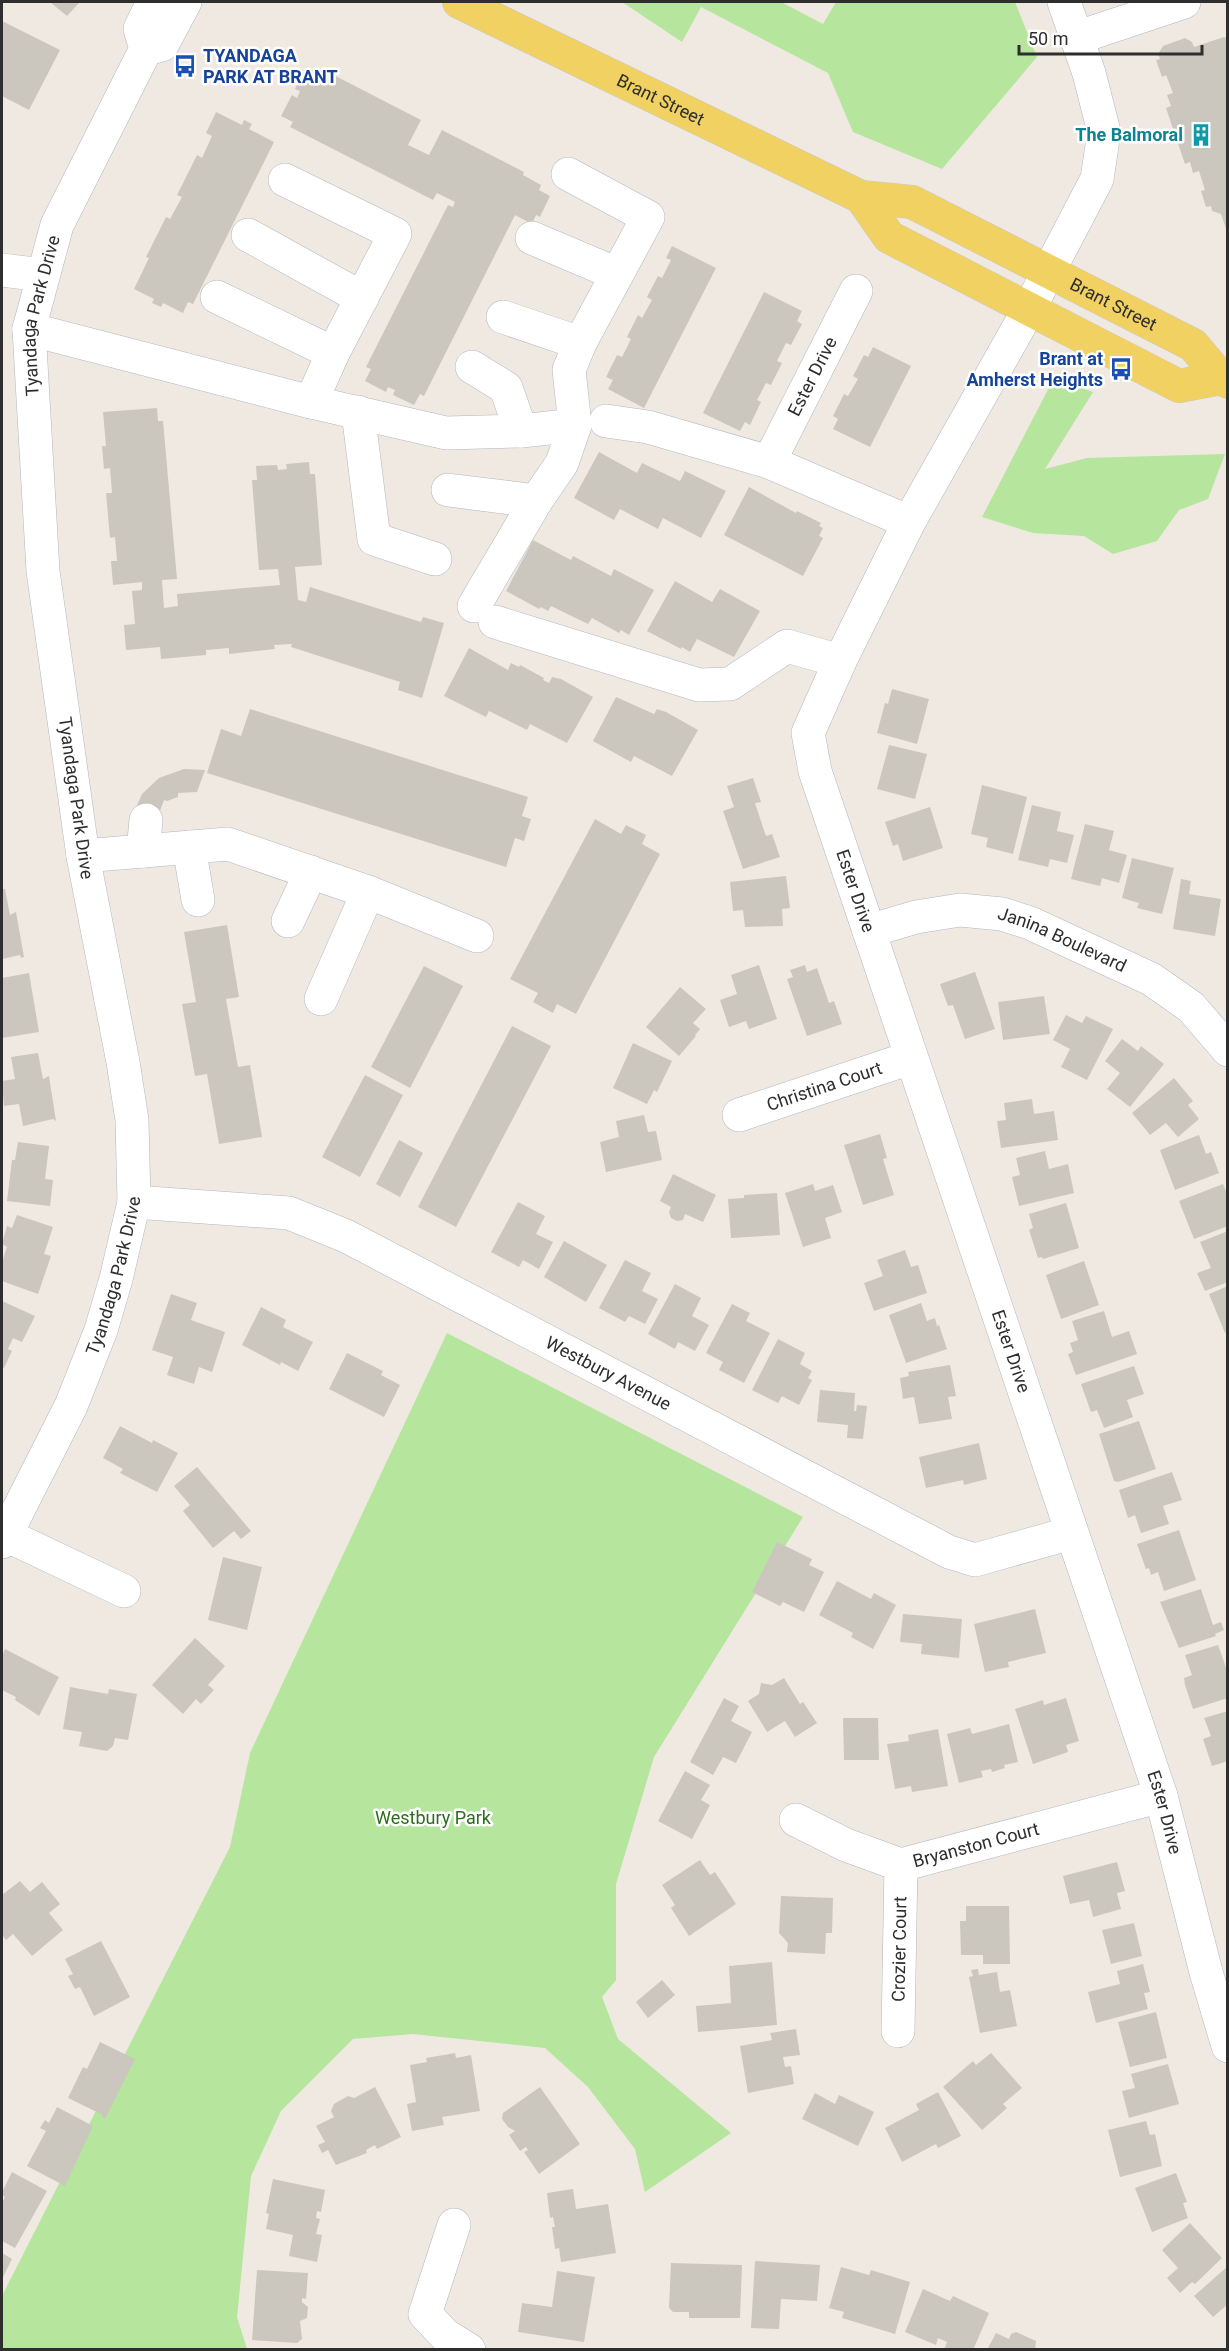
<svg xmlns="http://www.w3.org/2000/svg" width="1229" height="2351" font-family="Roboto,sans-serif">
	<rect width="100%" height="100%" fill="#efe9e1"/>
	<!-- green -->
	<path fill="#b6e59e" d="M622,2H781L823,24L836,2H1015L1037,57L942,169L853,132L828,73L701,7L682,42Z
		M1054,378L1093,392L1045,469L1087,458L1225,454L1208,499L1179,510L1157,541L1113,554L1084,536L1033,533L982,517Z
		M447,1333L803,1517L654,1757L616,1884V1980L602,1997L618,2039L731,2133L645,2192L635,2149L588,2087L545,2048L413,2034L353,2039L281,2111L251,2176L237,2317L247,2349H2V2296L230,1847L250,1753Z"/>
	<!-- building -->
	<path fill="#cbc7bf" d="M50,2H80L67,16Z
		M2,21L60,50L29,110L2,96Z
		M1224,37L1228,39L1227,232L1221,214L1212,211L1211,206L1206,207L1201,191L1205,190L1199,171L1193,173L1190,162L1185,164L1166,108L1171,106L1167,95L1173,93L1166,75L1162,77L1156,60L1160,59L1158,54L1163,46L1185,38L1192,42L1194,47Z
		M306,67L318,73L320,68L421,120L408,145L429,155L442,130L524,172L523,175L541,185L539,190L550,196L540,217L536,215L532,224L515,215L424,396L420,394L414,405L393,395L395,390L388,387L386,392L365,381L371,369L366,367L448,205L453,207L455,202L437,193L433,200L290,127L293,122L281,116L292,95L297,98L300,91L295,89Z
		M216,112L242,125L244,120L252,124L249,129L274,142L193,304L188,302L183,313L163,303L161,307L152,303L154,299L134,289L149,258L146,257L166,217L170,219L182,197L177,195L197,155L202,158L212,136L206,133Z
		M672,246L716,268L644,408L608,389L613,380L606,377L617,355L622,357L631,339L627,337L638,315L642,318L652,300L647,297L658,276L662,278L671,260L666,258Z
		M764,292L802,311L797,321L802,324L791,345L786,343L777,361L782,363L771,385L766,383L757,400L761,402L750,425L745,422L740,431L703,413Z
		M873,347L911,366L870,447L833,429L838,419L833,416L844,394L848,396L858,379L853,376L864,355L868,357Z
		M157,408L158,421H163L177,579L162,580L164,608L178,606L177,594L280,585L278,569L259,570L252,480H257L256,466L277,465L278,470L287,469L286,464L309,462L310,474H315L322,565L295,567L298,600L306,602L310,587L421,622L423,617L444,623L422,698L398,690L400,682L291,647L292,644L274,645L275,649L229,654V648L206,650V655L161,659L160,647L126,650L124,625L135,624L132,591L142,590V582L113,585L111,561H117L115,537L110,538L106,493H112L110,468L104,469L102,446H106L103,412Z
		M599,452L637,473L642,463L680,481L685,471L726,491L701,538L663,518L658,529L620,509L614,520L574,498Z
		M749,487L796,513L797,511L821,523L819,526L823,528L819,536L823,538L803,576L724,535Z
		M533,540L571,560L573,556L611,576L614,569L654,590L629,635L621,630L619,633L592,618L588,624L551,606L548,611L541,607L539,609L506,591Z
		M675,581L712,602L720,589L760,611L734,657L697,639L690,652L682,647L681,649L647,631Z
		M469,648L508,670L511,663L519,667L520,665L544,678L543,680L549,683L552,677L561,679L593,697L567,743L530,724L527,730L489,711L486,717L444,696Z
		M892,689L929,699L917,744L877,733L885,703L888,704Z
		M616,697L654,714L657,709L666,712L698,730L672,776L634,756L631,762L593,741Z
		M250,709L528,797L522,816L531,819L524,841L515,838L506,867L207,773L221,729L241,736Z
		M889,745L927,754L915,799L877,789Z
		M184,769L205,770L197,792L178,793V797L167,801L164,800L157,819L135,810L142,794L159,778Z
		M753,778L761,802L755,803L766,836L772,834L780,857L743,869L723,811L734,807L727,786Z
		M982,785L1027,797L1013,854L986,847L988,838L971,834Z
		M1032,805L1061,812L1057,831L1074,835L1067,863L1050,859L1048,867L1018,860Z
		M930,807L943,848L903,861L898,844L893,846L885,822Z
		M595,819L621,834L626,825L646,835L642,844L660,854L576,1014L557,1004L553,1013L533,1002L538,993L510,979Z
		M1085,824L1114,831L1109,850L1127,855L1119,883L1102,878L1100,886L1071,879Z
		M1132,858L1174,868L1162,914L1137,908L1139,903L1122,898Z
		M786,876L790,908L782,909L783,926L745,927L743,910L733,911L730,882Z
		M1181,879L1191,881L1189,894L1221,899L1215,936L1173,929Z
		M2,889H5L10,915L16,912L24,957L21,958L20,955L2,959Z
		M227,925L239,997L226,999L238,1067L250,1065L262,1137L219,1144L207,1074L195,1076L182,1004L196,1002L184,932Z
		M759,965L777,1019L749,1029L746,1021L729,1027L720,1000L737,994L731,975Z
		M805,965L807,972L817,968L829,1003L834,1001L842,1024L807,1036L787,979L793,977L790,970Z
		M424,966L463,986L410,1088L371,1067Z
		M975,972L995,1029L965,1039L953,1005L948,1006L940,984Z
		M29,973L39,1032L2,1038V978Z
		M680,987L706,1009L693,1023L700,1029L695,1035L696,1036L679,1056L646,1027Z
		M1044,996L1050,1034L1003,1040L998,1002Z
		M1066,1015L1082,1023L1086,1016L1113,1029L1087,1080L1061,1067L1070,1049L1053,1040Z
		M512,1026L551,1046L456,1227L418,1207Z
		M1122,1039L1138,1051L1141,1046L1164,1064L1130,1107L1107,1089L1120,1073L1105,1061Z
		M633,1043L672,1061L657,1092L654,1090L647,1104L613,1088Z
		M38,1053L43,1079L49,1076L56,1121L53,1119L23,1126L19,1104L4,1106L2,1081L15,1079L11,1057Z
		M365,1075L403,1095L360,1177L322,1157Z
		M1174,1078L1193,1101L1188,1105L1199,1119L1178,1137L1166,1123L1150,1135L1132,1113Z
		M1032,1099L1034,1114L1054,1111L1058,1140L1001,1148L997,1121L1006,1120L1004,1103Z
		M644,1115L648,1132L656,1131L662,1160L606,1172L600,1142L619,1137L616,1121Z
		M880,1134L887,1158L883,1159L894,1195L863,1205L844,1145Z
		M1199,1135L1206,1154L1211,1152L1219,1173L1175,1190L1160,1150Z
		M399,1140L423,1153L400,1197L376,1184Z
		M18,1142L49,1146L45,1179L53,1180L50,1206L7,1201L12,1160H15Z
		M1045,1151L1049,1169L1068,1164L1074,1193L1019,1206L1012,1177L1020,1175L1016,1158Z
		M673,1174L716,1195L703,1222L685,1214L683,1220L677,1221L671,1218L669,1212L671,1207L660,1201Z
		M813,1184L815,1191L833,1185L842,1212L825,1218L831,1238L803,1247L785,1193Z
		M1223,1184L1228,1196V1226L1194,1239L1179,1201Z
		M777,1193L780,1235L731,1238L728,1199L744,1198V1195Z
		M518,1202L545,1216L536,1234L553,1242L539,1269L523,1260L519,1267L491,1252Z
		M1066,1203L1079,1248L1043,1259L1042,1257L1038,1258L1029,1230L1033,1228L1029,1214Z
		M17,1215L53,1227L44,1254L51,1256L38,1294L2,1281V1262L7,1247L2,1244L7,1226L12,1228Z
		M1228,1231V1282L1205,1291L1197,1273L1211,1268L1200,1242Z
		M564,1241L607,1265L586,1302L544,1277Z
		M905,1250L911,1267L918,1265L927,1293L874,1311L864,1283L883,1276L877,1260Z
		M625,1260L651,1273L642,1291L658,1299L645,1324L629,1316L625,1322L599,1308Z
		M1084,1261L1099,1305L1061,1319L1046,1275Z
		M675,1284L701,1298L692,1316L709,1325L695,1351L678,1342L675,1349L648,1334Z
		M1228,1286V1332L1225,1333L1209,1294Z
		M171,1294L197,1303L191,1320L225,1332L212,1372L199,1367L194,1384L167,1375L173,1357L152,1350Z
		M2,1301L35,1316L22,1342L13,1338L8,1349L12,1351L4,1368L2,1367Z
		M921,1303L927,1321L935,1318L937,1326L939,1325L947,1349L906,1363L889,1315Z
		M732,1304L750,1313L746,1321L770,1333L744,1383L719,1370L723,1362L706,1353Z
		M261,1307L286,1320L283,1327L313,1342L298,1371L281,1362L280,1365L242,1345Z
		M1104,1311L1112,1337L1129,1331L1137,1354L1076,1375L1068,1354L1073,1352L1070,1343L1078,1340L1072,1321Z
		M778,1339L805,1353L800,1364L812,1371L808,1378L812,1380L799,1405L782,1396L778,1403L752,1390Z
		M347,1353L383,1371L381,1375L400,1385L384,1417L329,1389Z
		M950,1365L956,1396L948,1397L952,1419L919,1424L914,1397L903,1399L900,1378L909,1376L908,1372Z
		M1134,1366L1144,1394L1127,1400L1133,1417L1104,1428L1097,1410L1091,1412L1081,1384Z
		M820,1390L855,1393L854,1411H856L857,1405L867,1406L863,1439L847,1438L848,1425L817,1422Z
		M1139,1421L1156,1469L1118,1482L1114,1481L1099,1434Z
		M120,1426L152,1443L153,1440L178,1453L157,1492L120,1473L123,1469L103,1458Z
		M979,1443L987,1479L964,1485L963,1480L926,1488L919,1457Z
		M197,1467L251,1531L241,1539L234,1531L213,1548L183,1511L190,1505L174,1486Z
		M1172,1472L1182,1500L1163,1506L1169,1524L1141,1533L1135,1515L1128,1518L1119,1490Z
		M1179,1530L1196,1580L1164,1591L1158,1572L1151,1575L1149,1568L1146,1569L1137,1544Z
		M777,1542L812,1559L809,1565L824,1572L804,1612L783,1602L780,1606L752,1592Z
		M223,1557L262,1567L247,1630L208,1620Z
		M837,1581L871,1599L874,1593L896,1605L873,1649L851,1637L853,1633L819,1615Z
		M1201,1589L1213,1625L1221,1622L1224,1630L1215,1634L1216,1636L1179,1648L1160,1602Z
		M1035,1609L1046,1653L1008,1662L1009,1667L985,1672L974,1624Z
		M903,1614L962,1619L959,1658L921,1654L922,1644L900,1642Z
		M195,1638L225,1666L208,1685L214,1690L201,1704L196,1699L183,1714L152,1685Z
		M1218,1645L1228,1673V1698L1193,1709L1185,1685L1184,1678L1192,1675L1185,1655Z
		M5,1649L59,1677L39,1716L15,1700L16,1697L2,1690V1656Z
		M784,1678L800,1704L803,1702L817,1723L795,1737L785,1721L767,1732L748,1701L759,1694L761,1683L772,1685Z
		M70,1687L108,1694L109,1689L137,1694L128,1740L115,1738L113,1746L107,1751L79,1746L82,1732L63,1729Z
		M724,1698L739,1706L731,1721L752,1732L736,1763L723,1757L713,1775L690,1762Z
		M1066,1698L1079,1741L1066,1745L1068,1752L1033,1764L1015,1709L1043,1700L1044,1705Z
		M1228,1711V1761L1212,1766L1203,1739L1211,1736L1204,1718Z
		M843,1718H878L879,1760H844Z
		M1009,1724L1018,1762L1004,1765L1005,1768L992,1772L991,1769L981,1771L983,1777L959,1783L947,1734L970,1728L972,1734Z
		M938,1729L948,1786L912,1792L911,1786L895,1789L887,1744L909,1741L908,1735Z
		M685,1771L710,1785L701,1800L710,1805L692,1839L658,1821Z
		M700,1860L710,1875L715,1872L736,1904L689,1936L671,1908L675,1905L662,1885Z
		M1117,1862L1125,1891L1117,1893L1121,1909L1093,1917L1089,1900L1070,1904L1063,1876Z
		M20,1881L30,1892L42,1882L60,1904L49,1913L63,1930L32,1956L13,1934L6,1940L2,1934V1895Z
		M781,1896L833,1898L832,1933H826L825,1954L787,1952L788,1943L779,1933Z
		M966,1906H1009L1010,1964H983V1955H961L960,1921H966Z
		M1134,1923L1142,1956L1111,1964L1102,1930Z
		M101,1941L130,1997L94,2016L80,1987L75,1989L68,1976L73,1974L65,1959Z
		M772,1962L777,2025L698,2032L696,2006L731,2003L729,1966Z
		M1143,1964L1150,1992L1144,1993L1148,2009L1096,2023L1088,1992L1120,1984L1117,1971Z
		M978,1969L979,1975L997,1972L1000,1992L1010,1990L1017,2026L980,2033L969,1977L973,1976L971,1970Z
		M662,1980L675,1995L648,2018L636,2002Z
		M1156,2012L1167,2058L1130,2067L1118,2022Z
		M796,2029L800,2055L783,2057L785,2067L791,2066L794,2084L748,2093L740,2046L772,2040L770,2033Z
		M100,2042L135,2059L105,2119L102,2117L103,2115L68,2098L83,2067L87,2069Z
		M455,2053L456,2058L471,2055L480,2111L442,2117L444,2125L412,2131L407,2104L416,2102L410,2065L427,2062L426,2058Z
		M991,2053L1022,2088L1003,2104L1007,2108L982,2130L943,2087L973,2061L976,2065Z
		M1168,2064L1179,2104L1129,2118L1122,2091L1135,2088L1131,2074Z
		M375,2087L401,2137L377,2149L375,2145L366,2150L367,2153L336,2165L328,2150L322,2153L318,2145L325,2142L316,2126L334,2117L331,2111L334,2104L348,2096L354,2098Z
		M540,2087L580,2144L539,2174L524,2152L528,2150L526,2147L520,2151L509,2135L515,2131L508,2127L502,2119L503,2113Z
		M938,2092L961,2136L938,2148L936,2144L902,2162L885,2128L919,2110L916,2104Z
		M815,2093L835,2104L839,2095L874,2112L858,2146L802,2119Z
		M57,2107L93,2126L65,2186L27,2166L46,2131L40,2128L45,2120L49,2123Z
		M1146,2121L1150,2135L1155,2134L1162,2166L1120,2177L1108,2130Z
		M12,2172L47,2191L15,2248L2,2241V2203L5,2197L2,2195V2192Z
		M1176,2173L1187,2202L1183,2203L1188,2218L1152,2232L1135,2188Z
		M273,2179L325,2190L321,2212L317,2211L316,2218L320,2219L316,2234L322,2235L317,2262L289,2256L293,2235L266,2229L269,2214L266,2213Z
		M573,2189L576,2209L608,2204L616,2253L561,2262L559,2248L555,2249L552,2227H555L553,2217L550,2218L547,2193Z
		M1190,2223L1222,2258L1195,2284L1192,2282L1180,2293L1167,2278L1178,2268L1162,2250Z
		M2,2253L12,2259L2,2279Z
		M755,2261L820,2265L817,2301L781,2299L779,2329L751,2328Z
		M671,2263L742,2265L740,2318H689V2312H673L669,2308Z
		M1228,2266V2304L1213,2317L1194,2296Z
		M841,2267L869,2275L871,2270L910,2282L895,2334L842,2318L844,2312L829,2308Z
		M257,2270L308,2273L306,2299L302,2298V2302L308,2307L307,2318L300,2321L302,2339L297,2343L252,2340Z
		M557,2271L595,2277L584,2342L518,2332L522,2303L552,2307Z
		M923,2289L950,2301L953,2296L989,2313L973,2350H944L947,2342L938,2338L936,2345L905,2332Z
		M1016,2332L1036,2341L1035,2350H987L996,2333L1009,2339L1011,2334Z"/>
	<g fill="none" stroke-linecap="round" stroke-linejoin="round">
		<!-- minor casing -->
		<g stroke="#b4b7c1" stroke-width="34">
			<g id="minor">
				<path id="s1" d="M1064,2L1089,73L1104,132L1097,179L1029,309L909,522L840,661L808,733L815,771L1161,1796L1206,1972L1228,2046"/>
				<path d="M1076,38L1184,2"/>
				<path d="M146,49L162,45L185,2"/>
				<path d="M285,180L395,234L333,353"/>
				<path d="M248,235L362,298"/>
				<path d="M532,238L617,274"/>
				<path d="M2,270L43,275"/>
				<path d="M217,297L333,353L311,402"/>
				<path d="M503,317L580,343"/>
				<path d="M29,329L311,402L446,433L521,431L575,425"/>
				<path d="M472,367L506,388L521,431"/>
				<path d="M358,412L374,539L435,559"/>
				<path d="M606,421L648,427L769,462L909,522"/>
				<path id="s2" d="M769,462L856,291"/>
				<path d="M448,490L536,501"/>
				<path d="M474,606L536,501L562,463L575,425L569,370L580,343L648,217L568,174"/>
				<path d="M495,622L699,685L730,684L787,646L840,661"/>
				<path d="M189,847L198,900"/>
				<path d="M143,851L146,820"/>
				<path d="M83,856L228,844L368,892L477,936"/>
				<path d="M288,921L311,872"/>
				<path id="s3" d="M869,931L916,917L960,910L1002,914L1030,923L1151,979L1191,1007L1228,1050"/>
				<path d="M321,999L368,892"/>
				<path id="s4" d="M739,1115L910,1058"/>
				<path id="s5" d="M134,1202L289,1213L346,1236L949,1552L975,1560L1071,1533"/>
				<path d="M6,1535L124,1591"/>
				<path id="s6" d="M2,1542L71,1406L101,1330L116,1279L134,1202L132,1120L123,1062L83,856L43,571L29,329L57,225L146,49L140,29L153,2"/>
				<path id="s7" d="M796,1820L846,1845L901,1865L1161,1796"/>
				<path id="s8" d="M898,2031L901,1865"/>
				<path d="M454,2225L425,2314L445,2335L469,2350"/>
			</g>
		</g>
		<!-- major casing -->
		<g stroke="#c9c9c9" stroke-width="34">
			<g id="major">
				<path id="s9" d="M459,2L861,197L912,202L1193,345L1221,378L1228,382"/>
				<path d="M861,197L889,237L1179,386L1221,378"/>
			</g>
		</g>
		<!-- minor -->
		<use href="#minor" stroke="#fff" stroke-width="33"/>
		<!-- major -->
		<use href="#major" stroke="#f2d163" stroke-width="33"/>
	</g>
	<!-- icons -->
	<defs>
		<g id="bus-bare" transform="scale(1.8)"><path d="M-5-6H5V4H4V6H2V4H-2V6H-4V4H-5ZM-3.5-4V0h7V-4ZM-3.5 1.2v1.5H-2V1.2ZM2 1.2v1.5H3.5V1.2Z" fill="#1a4fb4" stroke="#fff" stroke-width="2.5" paint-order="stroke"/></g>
		<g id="building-bare" transform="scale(1.8)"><path d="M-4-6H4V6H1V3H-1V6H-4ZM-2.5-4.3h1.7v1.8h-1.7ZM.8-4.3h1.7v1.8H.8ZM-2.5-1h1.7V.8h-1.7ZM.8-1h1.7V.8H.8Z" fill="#0f9aa8" stroke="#fff" stroke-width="2.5" paint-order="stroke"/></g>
	</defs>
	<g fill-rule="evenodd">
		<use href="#bus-bare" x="185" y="66"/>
		<use href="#building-bare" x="1201" y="135"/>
		<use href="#bus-bare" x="1121" y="369"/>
	</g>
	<g text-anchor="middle" stroke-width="5" stroke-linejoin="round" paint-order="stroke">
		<!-- transit labels -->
		<g font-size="18" font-weight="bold" fill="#164399" stroke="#fff" text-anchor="start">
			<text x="203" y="62">TYANDAGA<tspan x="203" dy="21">PARK AT BRANT</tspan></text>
			<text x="1103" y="365" text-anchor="end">Brant at<tspan x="1103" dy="21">Amherst Heights</tspan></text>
		</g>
		<!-- street labels -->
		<g font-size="18" fill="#2e2e2e" stroke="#fff">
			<text dy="6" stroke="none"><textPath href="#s9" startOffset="224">Brant Street</textPath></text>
			<text dy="6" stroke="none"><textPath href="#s9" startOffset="724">Brant Street</textPath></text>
			<text dy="6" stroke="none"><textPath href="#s6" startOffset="1262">Tyandaga Park Drive</textPath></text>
			<text dy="6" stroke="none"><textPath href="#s2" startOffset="96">Ester Drive</textPath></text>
			<text transform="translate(76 798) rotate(82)" y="6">Tyandaga Park Drive</text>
			<text dy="6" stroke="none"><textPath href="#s1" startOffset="974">Ester Drive</textPath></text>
			<text dy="6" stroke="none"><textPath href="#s3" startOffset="201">Janina Boulevard</textPath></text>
			<text dy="6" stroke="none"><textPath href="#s4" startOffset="90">Christina Court</textPath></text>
			<text dy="6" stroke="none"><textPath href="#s6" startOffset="290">Tyandaga Park Drive</textPath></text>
			<text dy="6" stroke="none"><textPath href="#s1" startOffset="1460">Ester Drive</textPath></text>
			<text dy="6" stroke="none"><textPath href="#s5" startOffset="513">Westbury Avenue</textPath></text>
			<text dy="6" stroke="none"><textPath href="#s1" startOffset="1946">Ester Drive</textPath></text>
			<text dy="6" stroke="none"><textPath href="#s7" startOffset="192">Bryanston Court</textPath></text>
			<text dy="6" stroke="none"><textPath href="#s8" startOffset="82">Crozier Court</textPath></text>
		</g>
		<!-- culture labels -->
		<g font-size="18" font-weight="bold" fill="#0d838f" stroke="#fff" text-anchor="end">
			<text x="1183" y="141">The Balmoral</text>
		</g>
		<!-- park labels -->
		<g font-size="18" fill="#2c6e1b" stroke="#fff">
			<text x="433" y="1824">Westbury Park</text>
		</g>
	</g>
	<!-- border -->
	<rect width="1229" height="2351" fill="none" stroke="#2e2e2e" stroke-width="6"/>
	<!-- scale -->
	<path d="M1019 45v9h183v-9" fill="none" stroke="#2e2e2e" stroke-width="3"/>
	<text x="1028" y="45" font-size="18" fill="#2e2e2e" stroke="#ffffff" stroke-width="4.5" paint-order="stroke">50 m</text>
</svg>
